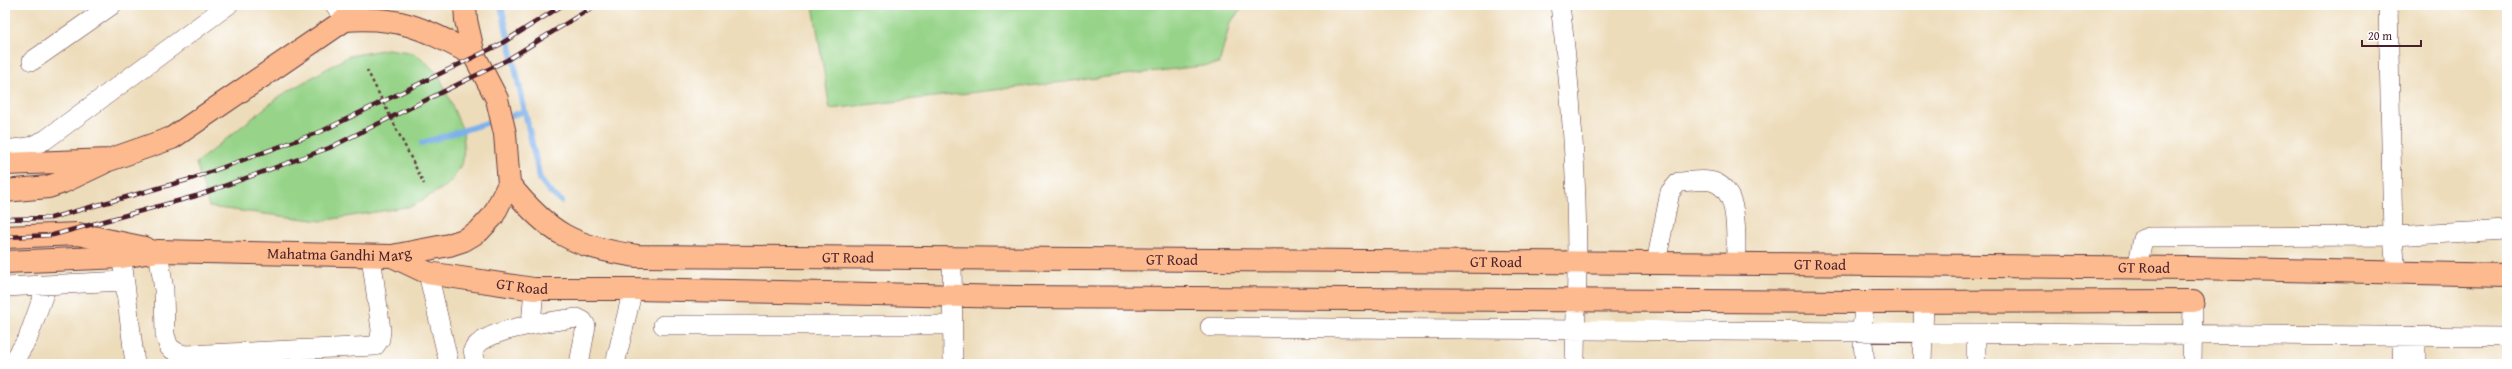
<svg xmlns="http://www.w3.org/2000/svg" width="2512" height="369" font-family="'Gentium Book Plus',serif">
	<rect width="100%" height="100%" fill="#fff"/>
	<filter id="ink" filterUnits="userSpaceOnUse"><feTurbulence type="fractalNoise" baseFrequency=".025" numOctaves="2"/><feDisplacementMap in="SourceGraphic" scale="8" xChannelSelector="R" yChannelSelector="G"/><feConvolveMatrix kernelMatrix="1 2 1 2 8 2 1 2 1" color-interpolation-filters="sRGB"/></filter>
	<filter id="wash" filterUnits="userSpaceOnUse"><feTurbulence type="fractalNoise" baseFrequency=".012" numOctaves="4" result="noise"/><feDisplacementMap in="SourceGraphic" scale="16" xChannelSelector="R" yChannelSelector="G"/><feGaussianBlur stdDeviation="0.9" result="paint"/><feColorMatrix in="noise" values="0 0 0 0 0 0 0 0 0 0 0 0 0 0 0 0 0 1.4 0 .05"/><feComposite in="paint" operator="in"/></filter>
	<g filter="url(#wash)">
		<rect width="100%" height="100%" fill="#eddcba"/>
		<!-- green -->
		<path fill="#97d489" stroke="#707a5a" d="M813,5H1244L1230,23L1219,64L830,109Z
			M388,49L409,52L419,56L439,75L463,131L464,144L463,161L453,179L446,186L412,206L321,221L209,207L196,163L280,96L349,56Z"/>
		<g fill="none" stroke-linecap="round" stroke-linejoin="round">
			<!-- stream -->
			<path stroke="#7db0e9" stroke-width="6" d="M501,5L540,179L550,192L561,201
				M513,115L525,111
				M422,143L490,122"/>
		</g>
	</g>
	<g filter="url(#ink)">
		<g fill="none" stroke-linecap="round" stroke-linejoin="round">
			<!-- minor casing -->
			<g stroke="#623b40" stroke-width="20">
				<path id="minor" d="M335,5L345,20
					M1560,5C1571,90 1577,177 1577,263C1577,297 1575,330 1575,364
					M2388,5L2393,236L2396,273
					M32,61L112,5
					M5,150L29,147L45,140L228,5
					M158,251L164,290L165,335L169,347L176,352L185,355L375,346L380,339L381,330L371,256
					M952,259L953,364
					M1656,263L1670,192L1679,182C1688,182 1700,179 1710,181C1742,187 1735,239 1736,264
					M123,268L135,364
					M2137,268L2143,239L2149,237L2393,236L2507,230
					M428,273L449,364
					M5,287L123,281
					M1864,302L1862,332L1865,364
					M531,324L534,289
					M663,325H953
					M1210,327L2507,337
					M2416,336V364
					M12,364L28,338L47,285
					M476,364L473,350C485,328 553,321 577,318L583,321L586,326L579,364
					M615,364L633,289
					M1922,364L1924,301
					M1976,364V333
					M2192,364L2193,301
					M2402,364L2403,336"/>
			</g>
			<!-- major casing -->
			<g stroke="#623b40" stroke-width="24">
				<g id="major">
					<path d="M345,20C402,16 424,29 474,55"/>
					<path d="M5,164L109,160L172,138L345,20L357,5"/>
					<path id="s1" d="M509,184C549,234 574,247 637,256L1656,263L2190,268L2507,275"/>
					<path d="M5,191L48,187L63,182L103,163"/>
					<path d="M5,237L78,234L145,248"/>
					<path id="s2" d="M392,256L428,273L534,289H633L1014,297L1864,302L2193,301"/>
					<path id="s3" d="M5,262L122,257L158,251L392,256L449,245L464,240L479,231L493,216L509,184L505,134L497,99L474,55L466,20L465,5"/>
				</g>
			</g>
			<!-- path -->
			<path stroke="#623b40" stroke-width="2.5" stroke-dasharray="3 3" stroke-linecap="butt" d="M367,70L424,184"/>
			<!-- minor -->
			<use href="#minor" stroke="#fff" stroke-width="19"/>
			<!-- major -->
			<use href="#major" stroke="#fcba8e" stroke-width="22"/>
			<!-- rail casing -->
			<g stroke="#4a1f2b" stroke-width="4.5">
				<path id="rail" d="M5,219L51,218L191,179L322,131L499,45L563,5
					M5,237L53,235L196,196L329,148L507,60L596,5"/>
			</g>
			<!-- rail -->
			<use href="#rail" stroke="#fff" stroke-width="3" stroke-dasharray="9" stroke-linecap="butt"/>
		</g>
	</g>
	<g text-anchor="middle" stroke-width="3" stroke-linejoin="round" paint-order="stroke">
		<!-- street labels -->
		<g font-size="15" fill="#4a1f2b" stroke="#fff">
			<text dy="5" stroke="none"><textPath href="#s3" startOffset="335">Mahatma Gandhi Marg</textPath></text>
			<text dy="5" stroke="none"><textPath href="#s1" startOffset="363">GT Road</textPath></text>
			<text dy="5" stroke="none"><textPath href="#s1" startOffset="687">GT Road</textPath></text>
			<text dy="5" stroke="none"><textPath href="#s1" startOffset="1011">GT Road</textPath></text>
			<text dy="5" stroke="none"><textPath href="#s1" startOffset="1335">GT Road</textPath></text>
			<text dy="5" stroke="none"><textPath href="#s1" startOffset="1659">GT Road</textPath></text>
			<text dy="5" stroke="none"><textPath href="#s2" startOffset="135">GT Road</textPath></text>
		</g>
	</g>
	<!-- margin -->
	<rect width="2512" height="369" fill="none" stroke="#fff" stroke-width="20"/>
	<!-- scale -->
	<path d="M2362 40v6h59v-6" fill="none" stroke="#4a1f2b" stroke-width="2"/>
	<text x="2368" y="40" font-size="12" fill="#4a1f2b" stroke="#ffffff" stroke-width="3" paint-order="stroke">20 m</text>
</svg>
